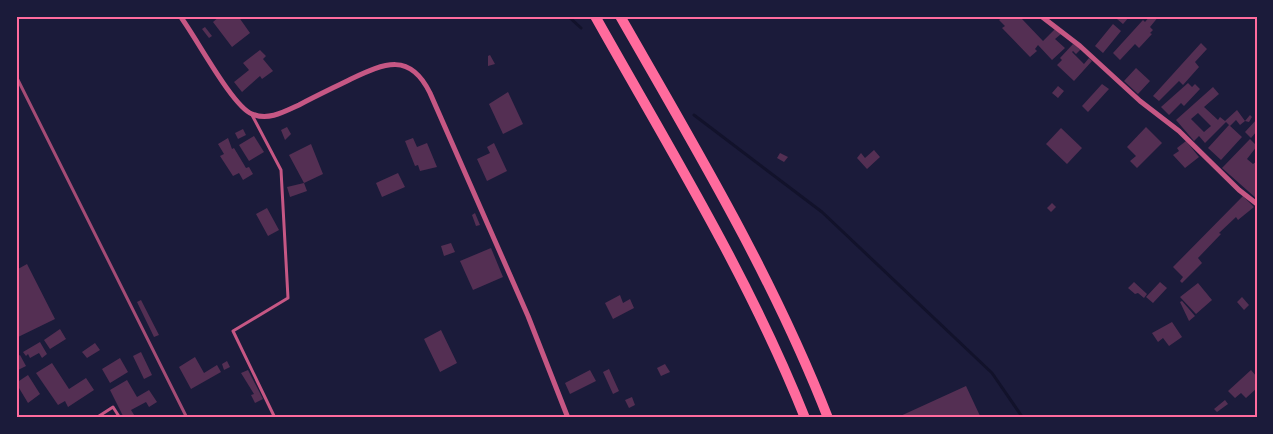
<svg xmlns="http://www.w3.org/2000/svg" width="1273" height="434" font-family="'Fira Sans Condensed',sans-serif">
	<rect width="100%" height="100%" fill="#1b1b3a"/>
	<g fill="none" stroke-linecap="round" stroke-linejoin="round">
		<!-- stream -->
		<path stroke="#12122b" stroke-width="3" d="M568,16L581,28
			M694,115L822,212L992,373L1023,418"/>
	</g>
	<!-- building -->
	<path fill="#542f53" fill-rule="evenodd" d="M220,16H238L250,33L232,47L213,22Z
		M1004,16H1026L1022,19L1043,41L1055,29L1061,34L1055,39L1065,48L1052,60L1038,45L1035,49L1037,51L1030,57L1002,28L1005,26L999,20Z
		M1120,16H1130L1123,24L1117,19Z
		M1150,16H1159L1150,27L1153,30L1150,33L1152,34L1139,48L1135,44L1120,60L1113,53L1143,20L1145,22Z
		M1113,24L1121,31L1103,53L1095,46Z
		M205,27L212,36L209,38L202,29Z
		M1201,43L1207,49L1195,62L1199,67L1183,85L1179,81L1159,101L1153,96Z
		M1073,44L1081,49L1076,54L1073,51L1072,52L1084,64L1089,58L1092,61L1074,81L1057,65L1062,60L1060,58Z
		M260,50L266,56L263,59L273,71L262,79L260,76L242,92L234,82L249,70L243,63Z
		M490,55L495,64L488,66V56Z
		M1136,68L1150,81L1138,94L1124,81Z
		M1188,83L1192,87L1195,84L1200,89L1184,106L1181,103L1169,115L1161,107Z
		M1102,84L1109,89L1088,112L1082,106Z
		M1058,86L1064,91L1058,98L1052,93Z
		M1213,87L1219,94L1204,107L1218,120L1220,117L1225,121L1237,110L1245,121L1250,115L1252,117L1249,122L1245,121L1240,125L1236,120L1230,126L1226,122L1205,143L1199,136L1194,141L1176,120ZM1198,113L1211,126L1204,132L1191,119Z
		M508,92L523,124L503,134L489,104Z
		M1257,119V131L1251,138L1245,132Z
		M1229,125L1242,137L1221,160L1208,148Z
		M287,127L291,134L285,140L281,130Z
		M1146,127L1162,143L1137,168L1130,161L1136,156L1127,147Z
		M1061,128L1082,148L1067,164L1046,144Z
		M243,129L246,135L238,139L235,133Z
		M254,136L264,152L249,161L239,145Z
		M228,138L232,149L234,148L246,168L249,167L253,174L243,180L239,173L233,176L220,156L224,154L218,144Z
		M413,138L417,147L427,143L437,167L420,171L418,165L415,166L405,141Z
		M1250,139L1257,146L1247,159L1253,164L1257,161V199L1222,168Z
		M1186,141L1199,157L1185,168L1173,155L1179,151L1177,148Z
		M494,143L507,171L487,181L477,159L490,153L487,147Z
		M311,144L323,174L304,183L289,155Z
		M874,150L880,157L867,169L857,158L861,153L865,158Z
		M780,153L788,157L784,162L777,158Z
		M398,173L405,187L382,197L376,183Z
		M304,183L307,191L290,197L287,187Z
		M1243,196L1254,207L1238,220L1236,217L1219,233L1221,234L1198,258L1202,263L1182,283L1180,281L1183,277L1173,267Z
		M1052,203L1056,207L1051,212L1047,208Z
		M267,208L279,230L268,236L256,214Z
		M475,213L480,225L476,226L472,215Z
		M451,243L455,252L444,256L441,246Z
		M491,248L503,277L473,290L460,261Z
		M27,264L55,319L16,338V265L18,269Z
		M1134,282L1147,294L1144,298L1138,293L1135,294L1128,288Z
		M1160,282L1167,288L1153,303L1146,297Z
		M1198,283L1212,300L1196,314L1180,297Z
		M620,295L623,303L630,299L634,308L613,319L605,303Z
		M1242,297L1249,305L1244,310L1237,302Z
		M141,300L159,335L154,337L137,302Z
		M1182,301L1195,316L1189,321L1180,302Z
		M1172,322L1182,337L1169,346L1163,338L1158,342L1152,333Z
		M60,329L66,339L50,349L44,340Z
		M441,330L457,363L440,372L424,339Z
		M40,342L47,354L42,358L39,353L30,358L28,354L26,356L23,352Z
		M95,343L100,350L87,358L82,352Z
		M141,352L152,375L144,379L133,356Z
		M20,355L26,366L16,371V357Z
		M195,357L204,373L217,365L221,372L191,389L179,367Z
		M120,358L128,372L110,383L102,369Z
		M227,361L230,367L224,370L222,364Z
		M52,363L69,389L86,378L94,390L68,407L65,401L58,405L36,373Z
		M665,364L670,372L661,376L657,368Z
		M609,369L619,391L613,394L603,372Z
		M248,370L263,399L255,403L251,395L254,394L241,373Z
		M590,370L596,381L570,394L565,383Z
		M1251,370L1257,377V388L1246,398L1241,393L1235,398L1228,391Z
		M28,375L40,394L28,403L16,383Z
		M127,380L137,397L149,390L157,402L149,407L146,402L131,410L136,418H124L110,390Z
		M966,386L981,418H896Z
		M632,397L635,405L629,408L625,400Z
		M1225,400L1228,404L1217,412L1214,409Z"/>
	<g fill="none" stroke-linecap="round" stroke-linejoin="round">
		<!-- service -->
		<path stroke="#c65784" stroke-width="3" d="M252,115L281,170L288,298L233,331L275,418
			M96,418L113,407L120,418"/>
		<!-- minor -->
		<path stroke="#c65784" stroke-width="5" d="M180,16C196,37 232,106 252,114C268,121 284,112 299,105C316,96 333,88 351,79C385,63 410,52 430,93L528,316L568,418
			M1041,16L1080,46L1140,101L1179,131L1239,190L1257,204"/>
		<!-- motorway -->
		<path stroke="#ff6b9d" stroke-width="10" d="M595,16C669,148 749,277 805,418
			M620,16C695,147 773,277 828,418"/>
		<!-- rail -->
		<path stroke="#a44b75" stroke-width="3" d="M16,76L187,418
			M1255,418L1257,416"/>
	</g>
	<!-- border -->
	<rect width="1273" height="434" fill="none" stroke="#1b1b3a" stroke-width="35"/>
	<rect x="18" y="18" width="1238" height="398" fill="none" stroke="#ff6b9d" stroke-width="2"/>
</svg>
